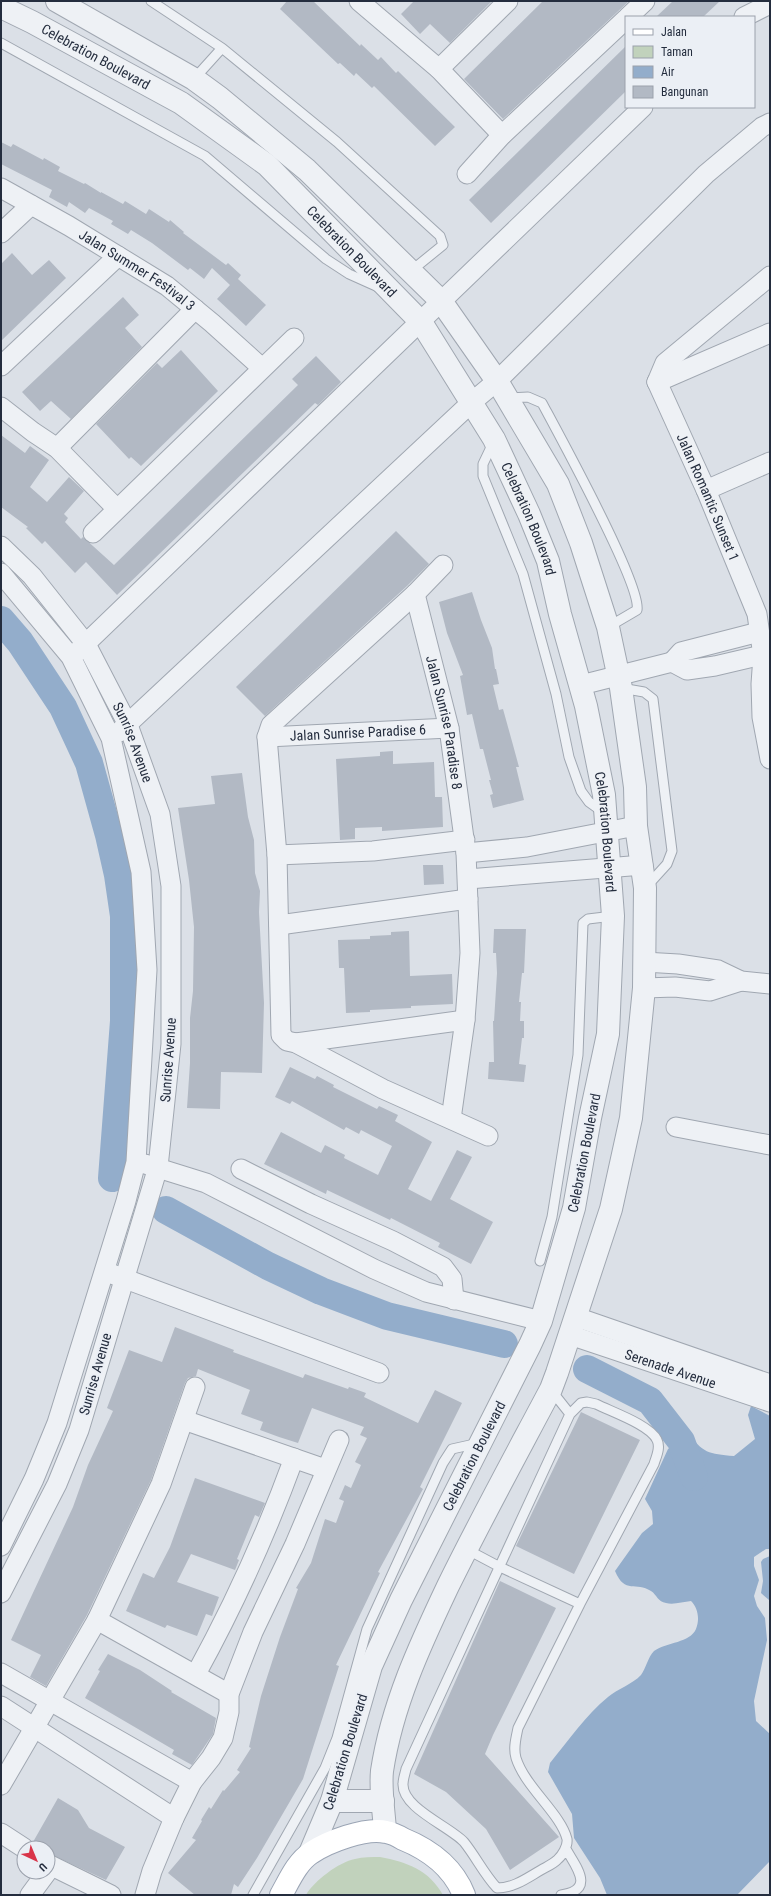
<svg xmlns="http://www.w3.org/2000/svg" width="771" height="1896" font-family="'Roboto Condensed',sans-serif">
	<rect width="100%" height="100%" fill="#dbe0e7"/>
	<!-- green -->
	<path fill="#c1d2bc" d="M380,1857C407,1862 429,1870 443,1895H306C314,1881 339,1862 355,1859C363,1857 372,1857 380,1857Z"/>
	<!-- water -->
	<path fill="#93adcb" d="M751,1406L770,1416V1549H766L754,1557V1566L759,1580L754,1596L757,1606L765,1618L767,1640L754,1701L756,1721L770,1734V1861L737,1895H607L600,1878L574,1838L572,1814L548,1772L550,1763C568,1741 586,1715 608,1697C617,1689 633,1684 641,1675C646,1668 648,1657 654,1651C667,1642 690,1643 696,1629C700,1619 698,1608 691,1601C683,1602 673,1605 666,1603C658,1602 657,1595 651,1591C636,1581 625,1595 615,1571L642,1533L653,1524L652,1511L645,1499L668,1449L681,1441L688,1432C702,1453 709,1454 734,1456L755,1439L748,1415Z
		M770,1556V1600H769L761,1593L763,1581L761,1562L763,1559Z"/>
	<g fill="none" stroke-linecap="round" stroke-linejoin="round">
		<!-- river -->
		<path stroke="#93adcb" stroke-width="28" d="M1,620L20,642L63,707L89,763L109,835L118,875L124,916V1021L112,1178
			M166,1210L268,1266L321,1291L387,1316L504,1344
			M587,1369L650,1401L681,1441L694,1477"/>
	</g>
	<!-- building -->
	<path fill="#b2b9c4" d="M287,1H313L360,46L361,44L378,60L381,57L396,73L398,71L455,127L435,146L374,86L372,88L356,73L354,76L340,63L338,64L280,9Z
		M414,1H492L450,43L430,24L420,34L401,14Z
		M543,1H629L503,119L464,79Z
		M673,1H720L703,17H656Z
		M626,46V91L491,223L469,200Z
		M1,142L11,147L13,144L43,160L44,158L60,167L58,171L84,184L85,183L101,193V192L123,204L125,201L146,214L149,209L169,222L170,220L184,232L183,233L226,265L228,263L241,275L238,279L266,305L246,326L217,299L230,285L212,268L204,279L190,268L188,270L152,243L131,230L128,234L111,224L113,221L89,208L85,213L69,202L67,207L49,197L52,190L1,164Z
		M12,253L32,275L49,260L66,278L1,341V264Z
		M123,297L139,315L125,328L142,347L71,419L51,401L40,411L22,392Z
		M181,350L218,391L141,466L131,457L129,459L96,424L157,363L162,368Z
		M316,356L341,382L318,405L315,403L117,595L86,562L75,573L45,541L42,544L26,528L28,527L1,507V435L25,453L30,446L49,460L30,487L47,502L69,477L84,491L64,514L68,518L65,522L81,539L83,537L114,565L298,385L292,379Z
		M396,531L429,564L407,586L265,716L236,687Z
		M472,592L481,620L492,648L495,669H496L499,684L493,685L499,710L503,709L513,745L519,767H516L524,800L493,808L490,795L493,794L489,780H491L483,749H480L472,714L467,715L460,676L463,675L447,633L439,602Z
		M393,751V764L434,762L435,797H442L443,827L382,831V827L355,828V839L340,840L336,759L380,756V752Z
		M242,773L248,817L254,840L255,873L260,891L259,912L264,1003L262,1073L221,1072L220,1109L187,1108L190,1063V1018L193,991L194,927L189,880L178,808L215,804L211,776Z
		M423,865H443L444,884L424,885Z
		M494,929H526L524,973H522L519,1002H521L520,1021H524V1038H522L519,1064L526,1065L524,1082L488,1079L489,1062H494L493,1021H494L497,973L496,953H493Z
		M409,931L410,976L452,974L453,1004L411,1006V1008L370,1010V1012L346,1013L344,968H339L338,940L370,939V936L391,935V932Z
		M290,1067L315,1079L317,1076L334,1085L333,1087L377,1109L379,1106L398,1115L395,1121L432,1142L408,1189L431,1201L457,1150L472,1157L450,1199L493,1222L471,1264L438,1247L440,1243L391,1218L390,1220L327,1190L326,1194L264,1164L281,1132L321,1153L325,1145L345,1155L344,1158L378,1175L392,1146L361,1130L359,1134L346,1127L344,1130L292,1101L290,1104L275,1097Z
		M175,1327L234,1350L233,1352L303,1378L305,1374L348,1389L349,1387L366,1393L364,1397L418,1423L435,1390L462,1403L420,1487L423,1489L378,1572L380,1573L336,1665L339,1666L303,1779L257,1858L238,1887L234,1884L231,1895H195L168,1873L196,1840L192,1838L202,1821L201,1820L209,1807L211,1809L223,1790L224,1791L240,1772L237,1770L251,1748L249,1747L261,1696L280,1637L298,1589L296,1588L311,1563L325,1519L336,1523L344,1501L339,1499L345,1485L351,1488L361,1465L355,1462L367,1438L360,1435L364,1427L312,1408L298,1443L279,1437L260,1430L263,1422L241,1414L250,1390L198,1369L196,1376L188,1378L185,1383L151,1480L87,1615L46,1686L30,1677L41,1655L11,1640L73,1507L88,1465L113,1411L107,1408L129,1350L162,1362Z
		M581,1412L640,1440L574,1574L516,1546Z
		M195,1478L265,1503L259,1517L255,1515L237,1559L239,1560L235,1570L191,1554L177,1582L219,1597L212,1616L206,1614L197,1636L167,1625L165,1628L126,1611L143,1573L154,1578L170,1547Z
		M500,1581L556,1608L493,1735L485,1754L559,1837L510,1870L486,1829L446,1792L414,1774Z
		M108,1654L140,1670L172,1691L171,1692L216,1718L213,1734L192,1765L172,1754L174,1750L85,1698L100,1671L98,1670Z
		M58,1798L78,1810L89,1828L125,1847L106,1880L48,1853V1848H35L33,1842Z"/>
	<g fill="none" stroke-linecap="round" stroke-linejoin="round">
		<!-- service casing -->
		<g stroke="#a0a7b1" stroke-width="11">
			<path id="service" d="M151,1L222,48L337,142L440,236L443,245L411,271
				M1,43L205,156L326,259L349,274L378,287
				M194,79L222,48
				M509,398L528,397L542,403C558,433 642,586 637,610L608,627
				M493,443L483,464V476L523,574L556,694L569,757L581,791L589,802L603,812
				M621,688L644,692L653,699L672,851L667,864L647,886
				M540,1261L552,1217L578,1055L583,923L588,919L613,916
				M551,1390L570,1414
				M587,1402L596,1404C612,1412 650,1425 657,1440C661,1448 656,1457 654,1464L580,1604L518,1728C516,1738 513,1748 516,1758C525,1787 561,1814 567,1839C568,1846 562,1856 557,1860C553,1864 546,1867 541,1870C527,1878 514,1888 497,1888C484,1874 476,1857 464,1842C449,1826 402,1808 403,1784C403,1779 405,1774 406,1769L570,1414L581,1403Z
				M466,1549L500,1567L580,1604
				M253,1895L325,1768L337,1738L367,1629L443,1463L452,1449L479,1443
				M561,1895C596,1890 576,1867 566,1849"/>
		</g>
		<!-- minor casing -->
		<g stroke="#a0a7b1" stroke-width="21">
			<g id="minor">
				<path d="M359,1L439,69L502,135"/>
				<path d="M628,17L645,1"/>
				<path d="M744,17L770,4"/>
				<path d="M439,69L508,1"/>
				<path d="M467,174L502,135L626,19"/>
				<path id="s1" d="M1,188L69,226L167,286L212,323L262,368"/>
				<path d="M1,233L31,205"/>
				<path d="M1,366L118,256"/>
				<path id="s2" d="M657,382L706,490L757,614L763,656L761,684L762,717L770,759"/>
				<path d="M657,382L665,363L770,276"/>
				<path d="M657,382L770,333"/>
				<path d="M1,407L33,432L57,448L117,509"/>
				<path d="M57,448L195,309"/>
				<path d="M706,490L770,462"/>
				<path d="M93,533L294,338"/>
				<path id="s3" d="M1,546L32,576L86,644L128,725L160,814L171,886V1044L158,1167L79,1430L57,1484L1,1593"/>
				<path d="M443,565L415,594L271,725L267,737L277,855L281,1035L287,1041L296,1043L383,1089L488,1136"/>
				<path d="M1,573L71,657L111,738L141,872L147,970L136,1162L126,1201L57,1423L34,1479L1,1546"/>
				<path id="s4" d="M415,594L449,728L466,853L470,953L465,1020L451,1119"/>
				<path d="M759,632L681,652L672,662L687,670L715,666L770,653"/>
				<path d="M77,652L643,107"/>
				<path d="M581,685L672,662"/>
				<path d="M119,732L472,402L497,381L706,174L762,127L770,123"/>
				<path id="s5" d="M267,737L449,728"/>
				<path d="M466,853L527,847L636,826"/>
				<path d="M277,855L373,851L465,840"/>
				<path d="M468,879L643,865"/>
				<path d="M279,925L468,899"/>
				<path d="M644,962L678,964L718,970L741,981L770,984"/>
				<path d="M644,988L675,987L710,991L741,981"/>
				<path d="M296,1043L465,1020"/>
				<path d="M676,1127L770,1145"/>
				<path d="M145,1164L206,1183L374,1269L426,1292L541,1321"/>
				<path d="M241,1169L311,1204L393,1241L443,1267L452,1279L454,1300"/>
				<path d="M112,1274L379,1373"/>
				<path d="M576,1317L770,1384"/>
				<path id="s6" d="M570,1335L770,1402"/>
				<path d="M184,1420L325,1469"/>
				<path d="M97,1620L229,1694"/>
				<path d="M1,1673L192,1782"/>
				<path d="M196,1674C234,1605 267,1532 294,1458"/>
				<path d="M1,1706L174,1818"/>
				<path d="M1,1785L97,1620L161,1484L195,1387"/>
				<path d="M1,1833L24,1848"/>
				<path d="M48,1864L111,1895"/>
				<path d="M30,1895L47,1872"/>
				<path d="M145,1895L152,1871L174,1818L192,1782L211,1758L223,1738L229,1712V1694L253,1632L295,1544L339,1440"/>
			</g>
		</g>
		<!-- tertiary casing -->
		<g stroke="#a0a7b1" stroke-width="24">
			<g id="tertiary">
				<path d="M57,1L194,79L220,98L307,170L441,301L497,381L558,484L581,543L608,627L621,688L635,787L636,826L645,888L644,988L631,1118L611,1209L557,1373L551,1389C516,1455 481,1519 448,1586C420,1645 392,1705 382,1771C380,1790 384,1812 385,1831"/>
				<path id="s7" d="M1,7L32,22L181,103L267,165L421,322L494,439L529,514L548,561L560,614L586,706L604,795L613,916L608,1034L590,1118L574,1208L541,1321L530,1345L401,1600L371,1666L332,1801L310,1853"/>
				<path d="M332,1801H383"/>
			</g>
		</g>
		<!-- primary casing -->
		<g stroke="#9aa4b4" stroke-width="24">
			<path id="primary" d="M281,1895C289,1881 297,1862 311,1853C327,1842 366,1827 386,1832C392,1833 398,1836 403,1839C430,1850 453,1867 464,1895"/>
		</g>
		<!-- service -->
		<use href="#service" stroke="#eef1f5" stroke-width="9"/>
		<!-- minor -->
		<use href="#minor" stroke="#eef1f5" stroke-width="19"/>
		<!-- tertiary -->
		<use href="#tertiary" stroke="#eef1f5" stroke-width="22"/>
		<!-- primary -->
		<use href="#primary" stroke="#fff" stroke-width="22"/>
	</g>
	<g text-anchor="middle" stroke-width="4" stroke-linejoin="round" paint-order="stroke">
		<!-- street labels -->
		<g font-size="14" fill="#242d3e" stroke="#ebeff5">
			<text dy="5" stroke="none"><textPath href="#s7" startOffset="107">Celebration Boulevard</textPath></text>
			<text dy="5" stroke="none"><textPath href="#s7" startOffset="431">Celebration Boulevard</textPath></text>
			<text dy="5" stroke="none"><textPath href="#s1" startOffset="159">Jalan Summer Festival 3</textPath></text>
			<text dy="5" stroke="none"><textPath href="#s2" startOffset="126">Jalan Romantic Sunset 1</textPath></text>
			<text dy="5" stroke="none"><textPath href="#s7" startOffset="755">Celebration Boulevard</textPath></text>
			<text dy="5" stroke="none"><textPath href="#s4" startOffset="132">Jalan Sunrise Paradise 8</textPath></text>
			<text dy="5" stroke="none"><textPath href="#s5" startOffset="91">Jalan Sunrise Paradise 6</textPath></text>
			<text dy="5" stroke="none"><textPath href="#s3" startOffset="239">Sunrise Avenue</textPath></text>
			<text dy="5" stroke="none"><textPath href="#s7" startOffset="1079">Celebration Boulevard</textPath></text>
			<text transform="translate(168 1060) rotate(-86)" y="5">Sunrise Avenue</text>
			<text transform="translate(584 1153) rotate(-79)" y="5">Celebration Boulevard</text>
			<text dy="5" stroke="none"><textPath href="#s6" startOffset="106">Serenade Avenue</textPath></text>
			<text transform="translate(95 1374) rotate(-74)" y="5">Sunrise Avenue</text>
			<text transform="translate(474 1456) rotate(-63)" y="5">Celebration Boulevard</text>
			<text transform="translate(345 1752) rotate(-73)" y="5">Celebration Boulevard</text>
		</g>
	</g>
	<!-- border -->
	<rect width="771" height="1896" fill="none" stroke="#242d3e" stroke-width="4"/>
	<!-- legend -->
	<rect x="625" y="16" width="130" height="92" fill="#ebeff5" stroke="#9ba1ac"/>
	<rect x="633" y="29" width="20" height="6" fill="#ffffff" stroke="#9ba1ac"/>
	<text x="661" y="36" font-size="12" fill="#242d3e">Jalan</text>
	<rect x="633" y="46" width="20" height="12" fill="#c1d2bc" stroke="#9ba1ac"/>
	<text x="661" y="56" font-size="12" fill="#242d3e">Taman</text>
	<rect x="633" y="66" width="20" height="12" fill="#93adcb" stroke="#9ba1ac"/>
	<text x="661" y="76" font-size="12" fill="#242d3e">Air</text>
	<rect x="633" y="86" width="20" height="12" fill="#b2b9c4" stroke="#9ba1ac"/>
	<text x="661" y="96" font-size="12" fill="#242d3e">Bangunan</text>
	<!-- north arrow -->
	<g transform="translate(36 1860) rotate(136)"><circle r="19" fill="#ebeff5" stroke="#9ba1ac"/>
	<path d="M0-3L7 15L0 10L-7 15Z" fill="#d93449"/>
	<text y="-6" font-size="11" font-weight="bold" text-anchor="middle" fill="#242d3e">U</text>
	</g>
</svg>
